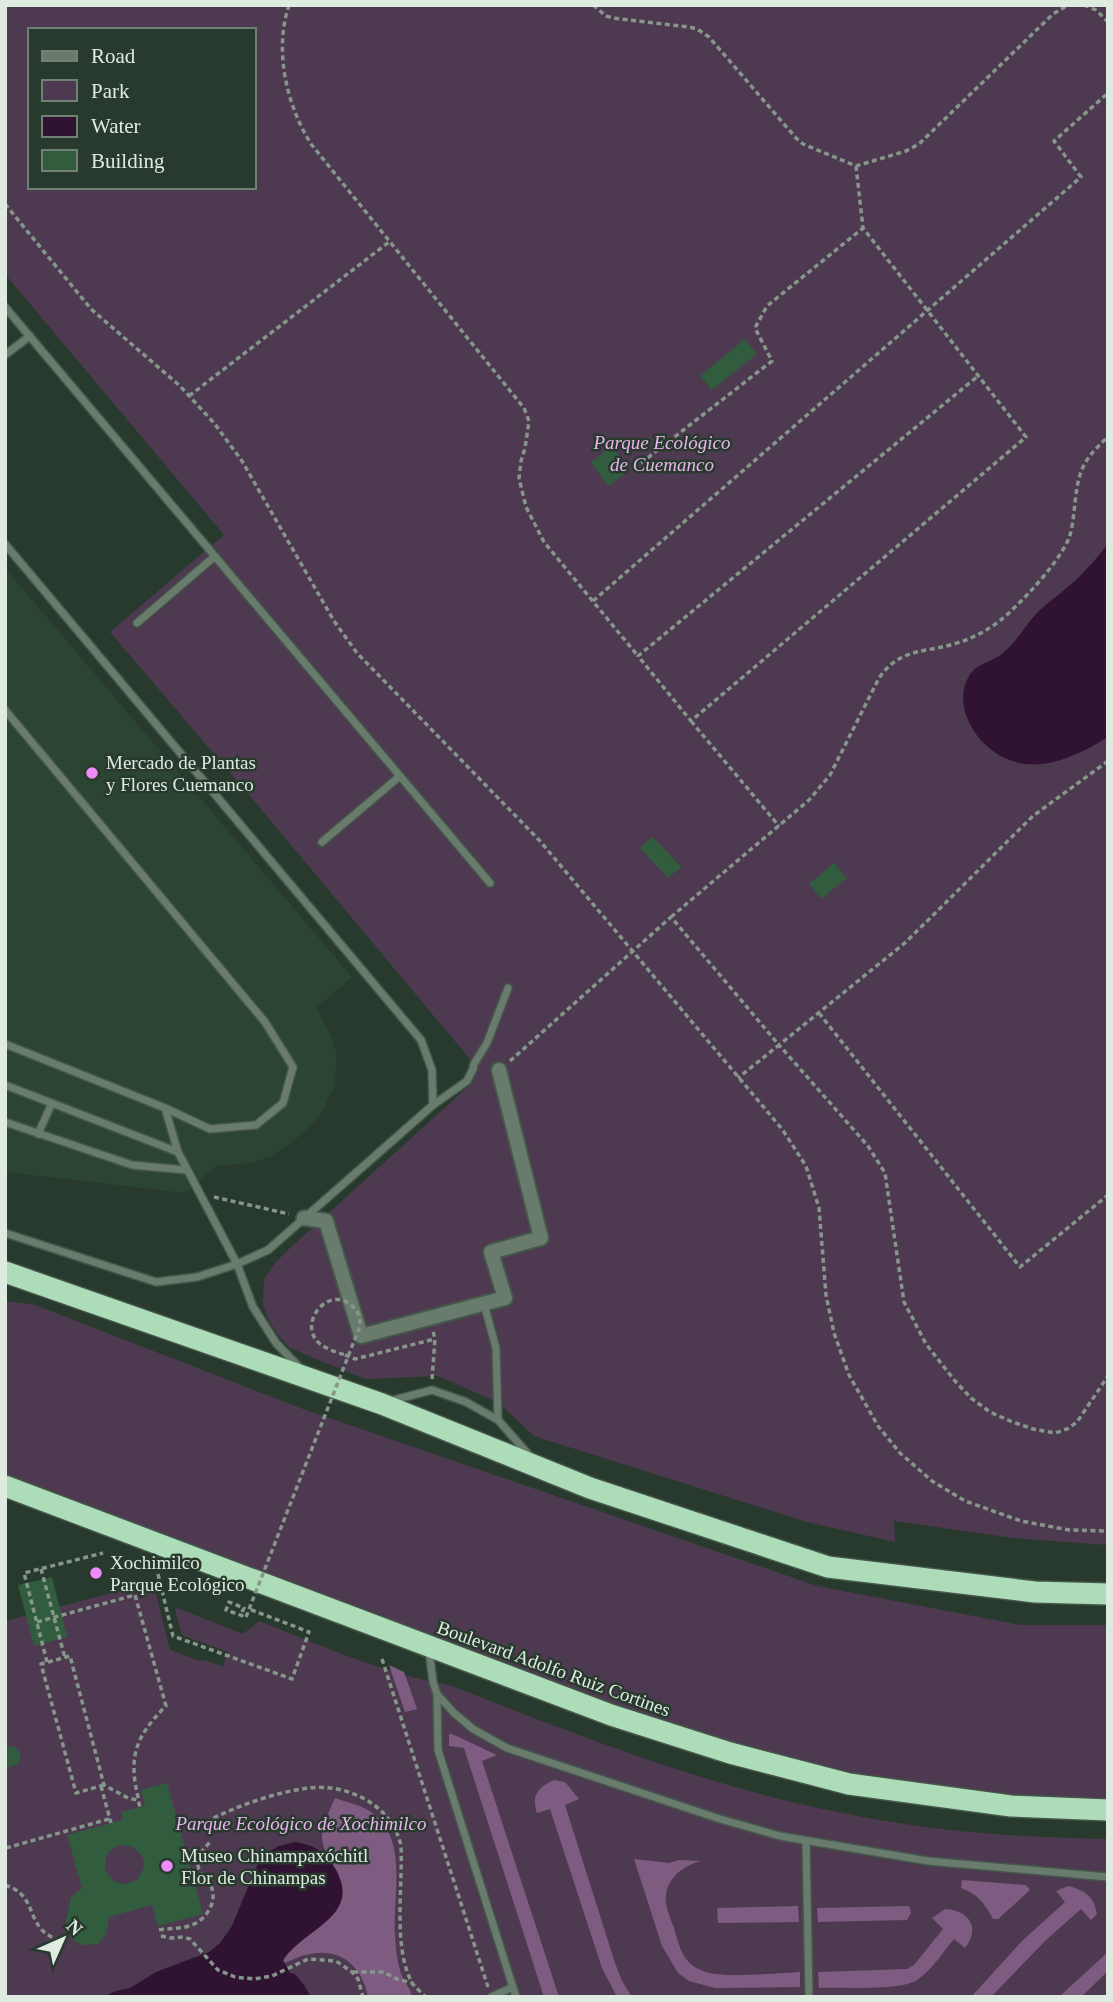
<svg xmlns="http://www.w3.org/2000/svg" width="1113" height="2002" font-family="'Times New Roman',serif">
	<rect width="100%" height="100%" fill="#283a2d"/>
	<!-- built -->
	<path fill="#2c4432" d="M5,568L352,977L316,1008L331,1035L337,1054L335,1084L322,1113L301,1135L271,1157L249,1163L216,1166L185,1193L5,1172Z"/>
	<!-- green -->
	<path fill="#4e3a50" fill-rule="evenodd" d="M5,5H1108V1545L1013,1538L894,1521L895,1542L807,1522L534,1436L499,1403L438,1376L365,1379L290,1348L279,1336L269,1321L263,1304L264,1279L275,1263L291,1247L471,1084L474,1064L250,796L110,632L224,535L5,274ZM30,30H254V187H30Z
		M5,1301L35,1305L303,1409L817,1586L1020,1625H1108V1804L1001,1799L841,1776L606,1702L5,1479Z
		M153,1582L170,1650L200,1661L202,1660L223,1666L228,1652L184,1636L181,1632L175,1609L177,1608L243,1634L259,1621C321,1645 383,1674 449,1685C573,1733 697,1783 828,1810C919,1830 1014,1838 1108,1839V1997H5V1621Z"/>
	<!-- forest -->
	<path fill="#7e5c81" d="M389,1665L404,1672L417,1709L405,1712Z
		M449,1734H452L497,1755L482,1761L559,1997H544L464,1748L449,1746Z
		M554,1780L565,1782L579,1799L565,1805L615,1963L622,1981L632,1997H617L602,1968L550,1809L537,1813C531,1796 538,1787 554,1780Z
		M335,1798C346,1802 357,1804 366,1809C411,1833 392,1895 395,1935C396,1949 397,1965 403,1978C406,1985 411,1989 412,1997H368C362,1965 339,1946 306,1955C298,1956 292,1961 284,1963L283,1961L289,1952L308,1935L339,1874C316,1839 318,1836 335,1798Z
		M634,1859L669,1863L679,1860L701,1861C682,1866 664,1880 666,1902C667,1911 671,1920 674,1928C679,1946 683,1964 703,1971C722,1979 777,1973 800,1972V1987L715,1988L689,1981L678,1973L662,1946Z
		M962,1880L1026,1885L1030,1890L998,1919H993C985,1904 978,1894 961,1888Z
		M1068,1886C1084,1890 1094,1896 1097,1914L1091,1920L1081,1909L1046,1940L991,1997H971L1022,1941L1065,1902L1056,1891Z
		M798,1906L799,1922L718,1923L717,1908Z
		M909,1906L911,1913L907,1920L818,1922L817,1908Z
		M945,1909C969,1910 981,1928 965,1948L954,1939C943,1952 932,1970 917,1980C901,1991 841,1987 819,1988L818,1972L907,1969L914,1965L943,1929L932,1918Z
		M1108,1952V1971L1081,1997H1059Z"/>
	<!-- water -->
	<path fill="#301333" d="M1108,544V737C1079,755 1041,774 1007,759C977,747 951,706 969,676C977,662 994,662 1004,652C1018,640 1026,624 1039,611C1052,599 1067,589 1080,576C1090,566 1099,555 1108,544Z
		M295,1842C313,1845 324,1850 334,1867C365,1916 304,1928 283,1960L290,1973L295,1974L304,1985L311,1997H103L116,1991L130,1988L156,1972L209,1952L220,1943L232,1926L258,1863L265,1854L279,1846Z"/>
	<!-- building -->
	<path fill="#315c3d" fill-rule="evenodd" d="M745,339L757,354L712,390L700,376Z
		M612,446L630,470L608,486L591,462Z
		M653,837L681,867L668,878L640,848Z
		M834,863L847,878L821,899L809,884Z
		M52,1577L67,1637L34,1646L18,1585Z
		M5,1746L15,1747L21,1755L18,1764L5,1769Z
		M167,1783L203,1914L158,1926L152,1905L109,1917L106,1934L98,1944L82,1945L75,1941L69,1935L66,1920L71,1897L82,1888L67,1835L123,1820L121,1812L145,1806L141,1790ZM120,1845L133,1847L142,1856L144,1862L143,1869L137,1880L125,1884L113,1881L105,1870L106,1857L109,1851Z"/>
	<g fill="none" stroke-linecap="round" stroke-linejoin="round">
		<!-- lane casing -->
		<g stroke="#45564a" stroke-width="10">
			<path id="lane" d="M5,307L490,883
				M5,355L30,336
				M5,544L421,1040L432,1070L433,1105
				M137,623L214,557
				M5,710L265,1022L293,1067L283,1103L256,1125L210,1129L165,1108L5,1044
				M322,842L400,776
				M5,1085L178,1152
				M165,1108L178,1152L237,1264L253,1307L276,1343L301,1369
				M5,1122L132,1165L186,1170
				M38,1134L52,1103
				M5,1233L156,1282L197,1277L237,1264L268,1250L433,1105L467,1081L473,1069L474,1064L487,1043L508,988
				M484,1304L496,1348L498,1420
				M390,1401L432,1390L466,1402L498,1420L529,1455
				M429,1650L433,1682L437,1694L438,1750L516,1997
				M437,1694L454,1713L473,1729L507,1748L720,1819L780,1836L928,1861L1108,1877
				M806,1841L809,1997
				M491,1997L513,1987"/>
		</g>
		<!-- street casing -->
		<g stroke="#45564a" stroke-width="18">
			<path id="street" d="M304,1218L326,1221L361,1336L505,1298L491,1252L541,1238L499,1070"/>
		</g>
		<!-- highway casing -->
		<g stroke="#45564a" stroke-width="24">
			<path id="highway" d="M5,1272L382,1404L590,1488L828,1567L1035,1592L1108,1594
				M5,1486L611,1715L730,1753L849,1784L1011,1806L1108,1810"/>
		</g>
		<!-- path -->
		<path stroke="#87968b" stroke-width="3.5" stroke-dasharray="5 3.5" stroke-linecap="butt" d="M289,5C274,50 286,104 311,144L524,408L529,421L525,448L521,461L519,478L526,507L544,542L638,656
			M593,5L606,16L613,18L689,27L697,29L709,37L796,138L803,144L856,166L906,151L919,144L1053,14L1068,5
			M1084,5L1096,10L1108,22
			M856,166L863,228L1026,437L691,721L638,656L978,376
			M5,204L91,309L180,386L214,423L242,461L334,621L357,653L540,841L782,1129L806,1166L819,1208L826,1295L834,1333L849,1375L878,1426L900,1453L932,1481L965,1501L1021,1521L1069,1530L1108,1531
			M189,396L389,242
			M641,463L772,361L755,328L767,306L863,228
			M593,601L1081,177L1054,141L1108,93
			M691,721L779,826
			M1108,761L1033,816L906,942L779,1045L868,1146L885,1173L904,1302L926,1344L955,1381L971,1398L990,1412L1010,1421L1033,1429L1055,1433L1067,1429L1077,1422L1108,1376
			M671,917L809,800L830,775L879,678C900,648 923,653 954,644C977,637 996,626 1013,609C1031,592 1060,560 1069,538C1072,530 1073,520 1074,512C1078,475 1079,463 1108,437
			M819,1013L1020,1267L1108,1195
			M510,1061L671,917L779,1045L738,1078
			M214,1197L289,1214
			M345,1355L355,1359L435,1339
			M432,1379L435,1339L433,1331
			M41,1569L65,1658
			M158,1574L173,1636L292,1679L309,1632L249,1609
			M242,1612L244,1608L229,1602L226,1610L246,1617
			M37,1622L135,1595L166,1706C134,1738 128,1758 139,1801
			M382,1659L488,1987
			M47,1662L24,1573L103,1553
			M104,1785L76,1793L41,1664L70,1656L104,1785L128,1798L138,1800L140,1807
			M101,1786L111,1823
			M206,1822C236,1806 276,1792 309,1788C348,1783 393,1806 401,1846C403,1887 393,1944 411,1981C414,1987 421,1992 426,1997
			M6,1848L109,1819
			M5,1885C32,1894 27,1911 41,1929C46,1935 54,1938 61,1942
			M159,1930C170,1928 182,1929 192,1925C207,1919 219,1900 210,1884C207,1878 199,1873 198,1866C196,1856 204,1849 210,1842
			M161,1936L171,1938L183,1937L190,1939L218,1970L235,1977L254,1979L272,1976L308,1959L336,1961L352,1972L358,1979L363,1997
			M353,1972H383L397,1979L412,1983"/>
		<!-- lane -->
		<use href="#lane" stroke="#687b6c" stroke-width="7"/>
		<!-- street -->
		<use href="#street" stroke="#687b6c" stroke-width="14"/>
		<!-- highway -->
		<use href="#highway" stroke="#addcb8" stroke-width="21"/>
		<!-- path-bridge -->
		<path stroke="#87968b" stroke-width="3.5" stroke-dasharray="5 3.5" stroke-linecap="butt" d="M246,1617L360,1326C360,1317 359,1312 352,1306C329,1284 297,1323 319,1343C326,1349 336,1352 345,1355"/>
	</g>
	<!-- markers -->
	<g fill="#ef8bf7" stroke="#283a2d" stroke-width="2.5">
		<circle cx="92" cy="773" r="7"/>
		<circle cx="96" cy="1573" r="7"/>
		<circle cx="167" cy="1866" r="7"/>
	</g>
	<g text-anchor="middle" stroke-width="5" stroke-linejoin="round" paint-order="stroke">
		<!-- park labels -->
		<g font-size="19" font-style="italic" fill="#ebb4ef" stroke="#283a2d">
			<text x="662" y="449">Parque Ecológico<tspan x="662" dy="22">de Cuemanco</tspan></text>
			<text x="301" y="1830">Parque Ecológico de Xochimilco</text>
		</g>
		<!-- poi labels -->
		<g font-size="19" fill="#dfeae1" stroke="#283a2d" text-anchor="start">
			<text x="106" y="769">Mercado de Plantas<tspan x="106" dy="22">y Flores Cuemanco</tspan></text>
			<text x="110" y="1569">Xochimilco<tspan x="110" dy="22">Parque Ecológico</tspan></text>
			<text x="181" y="1862">Museo Chinampaxóchitl<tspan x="181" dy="22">Flor de Chinampas</tspan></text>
		</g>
		<!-- street labels -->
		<g font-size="19" fill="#dfeae1" stroke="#283a2d">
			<text transform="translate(554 1668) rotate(20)" y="7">Boulevard Adolfo Ruiz Cortines</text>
		</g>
	</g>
	<!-- border -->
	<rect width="1113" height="2002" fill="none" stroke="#dfeae1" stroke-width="14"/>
	<!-- legend -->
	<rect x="28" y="28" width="228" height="161" fill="#283a2d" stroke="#718075" stroke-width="2"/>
	<rect x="42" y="51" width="35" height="10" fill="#687b6c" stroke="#718075" stroke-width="2"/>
	<text x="91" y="63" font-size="21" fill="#dfeae1">Road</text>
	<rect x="42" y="80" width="35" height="21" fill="#4e3a50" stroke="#718075" stroke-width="2"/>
	<text x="91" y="98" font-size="21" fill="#dfeae1">Park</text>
	<rect x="42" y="116" width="35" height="21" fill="#301333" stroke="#718075" stroke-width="2"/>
	<text x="91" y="133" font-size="21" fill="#dfeae1">Water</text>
	<rect x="42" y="150" width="35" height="21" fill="#315c3d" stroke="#718075" stroke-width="2"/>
	<text x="91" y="168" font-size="21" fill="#dfeae1">Building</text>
	<!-- north arrow -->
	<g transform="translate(63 1939) rotate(45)" stroke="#283a2d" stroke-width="5" paint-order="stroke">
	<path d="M0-5L12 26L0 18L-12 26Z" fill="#dfeae1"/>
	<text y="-10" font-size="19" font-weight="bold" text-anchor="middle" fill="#dfeae1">N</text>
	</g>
</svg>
